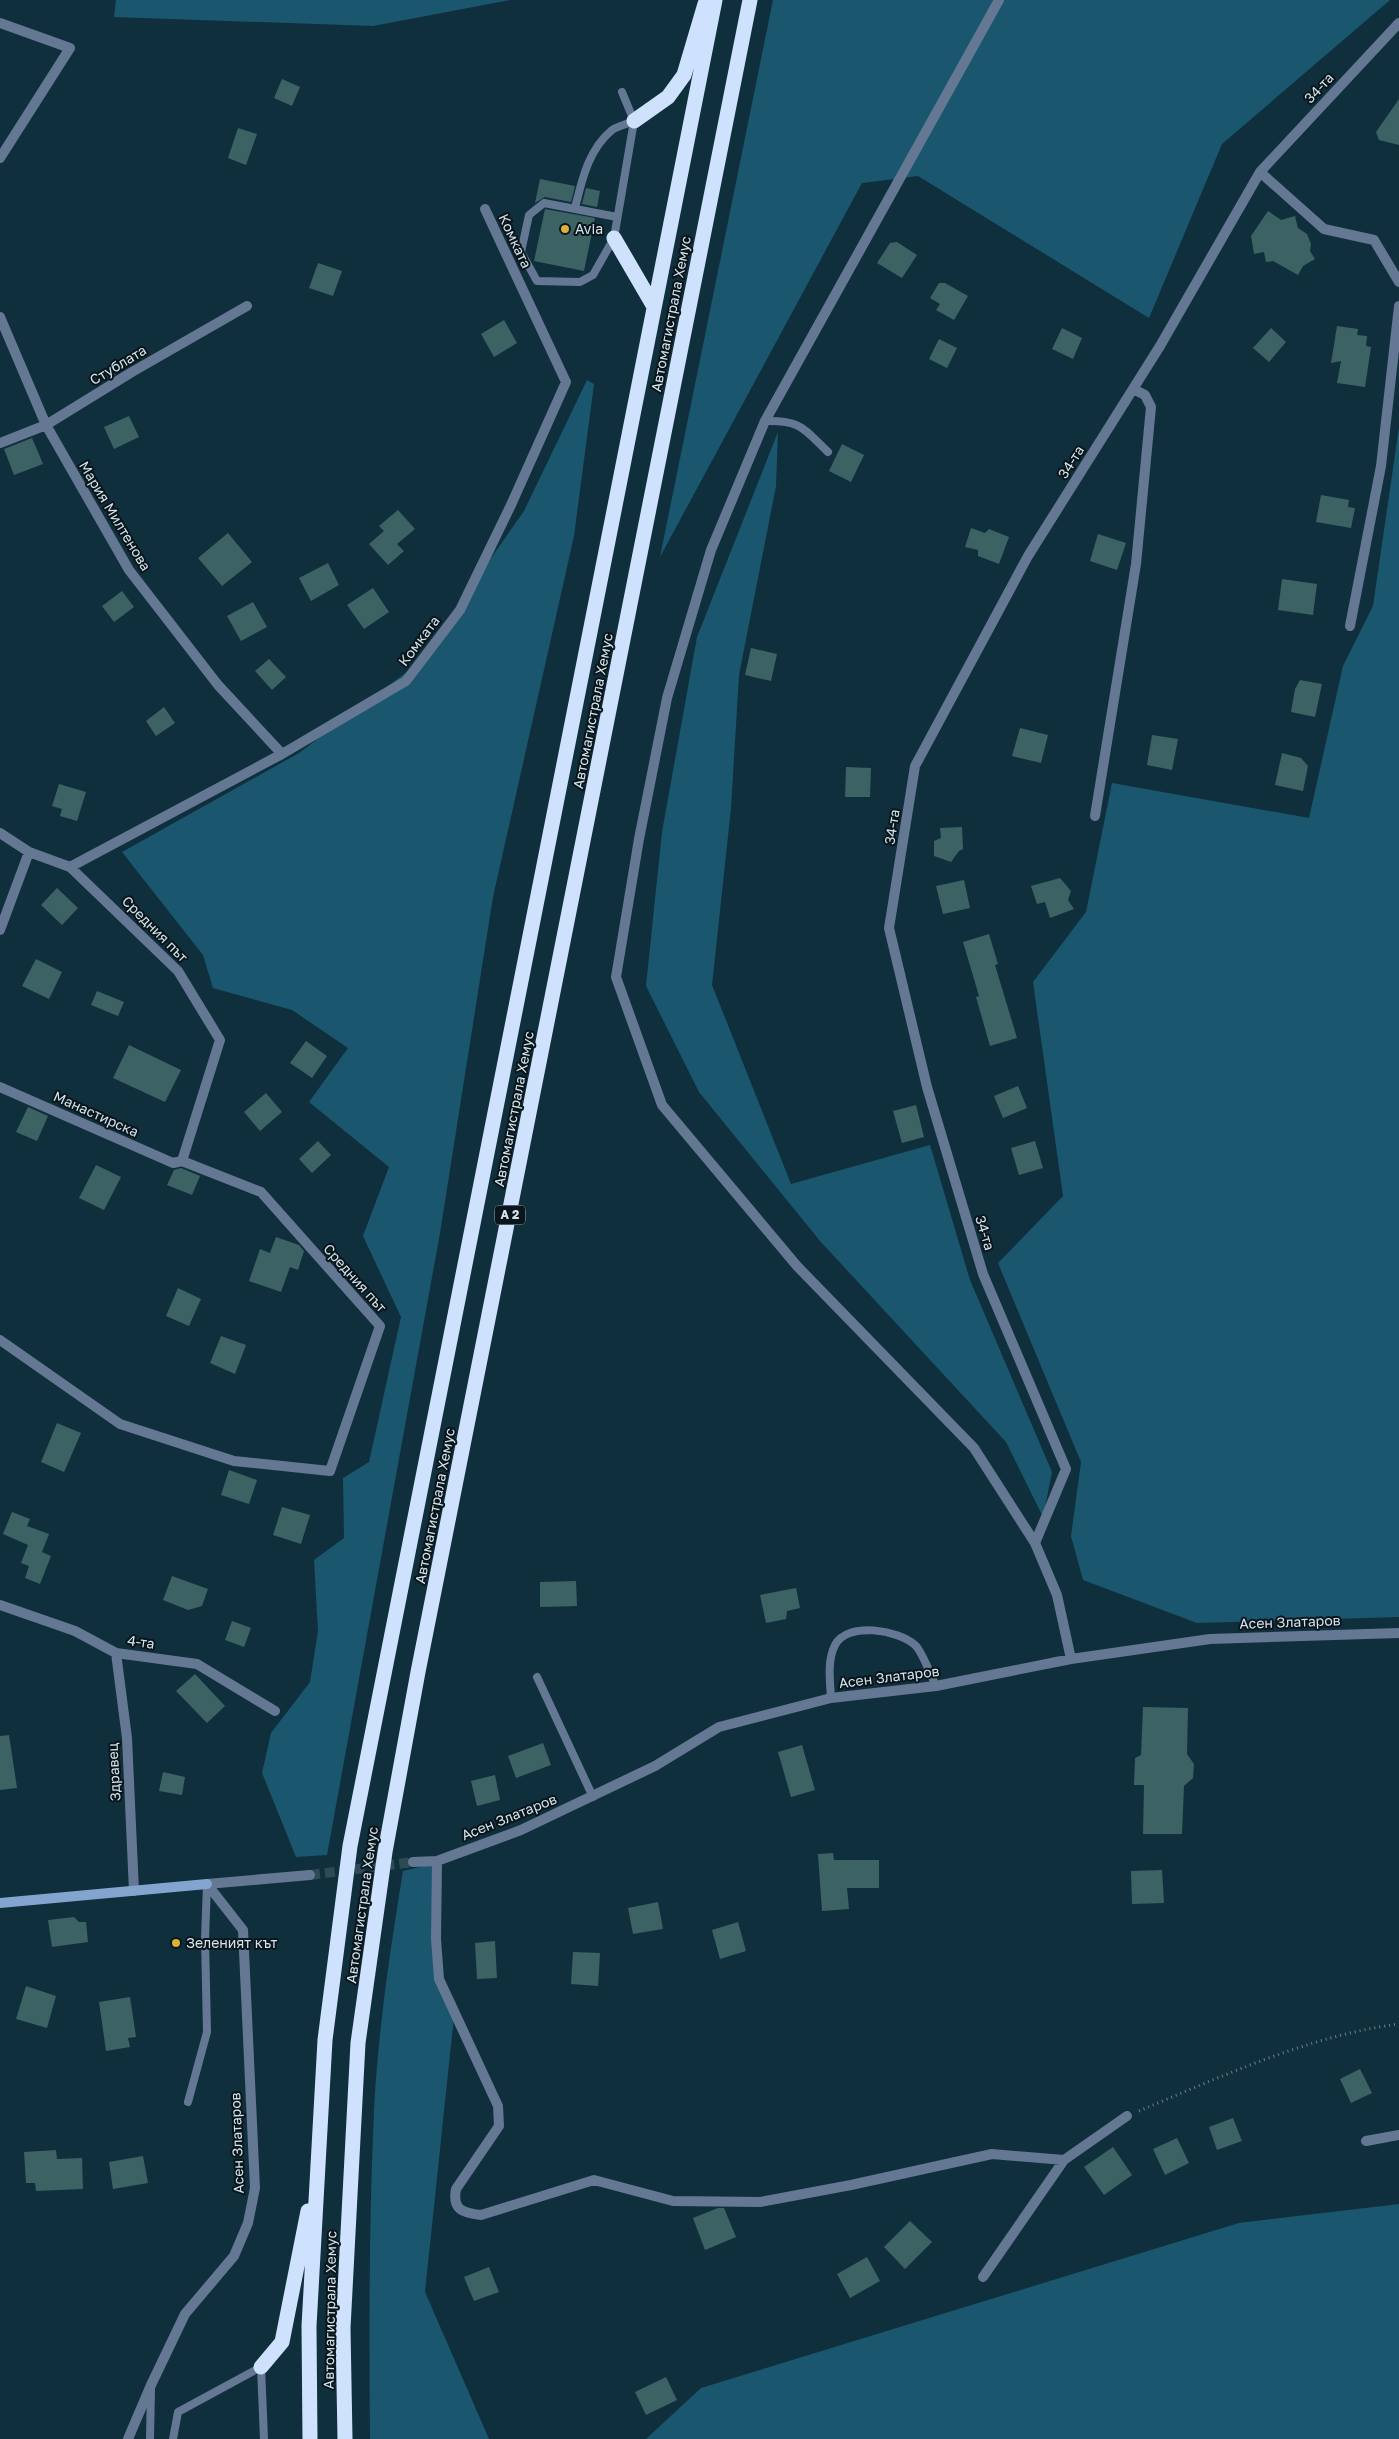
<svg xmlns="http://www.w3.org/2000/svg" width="1399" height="2439" font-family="'Golos Text',sans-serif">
	<rect width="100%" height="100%" fill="#102f3c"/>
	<!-- green -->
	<path fill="#1a576e" d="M116,0H510L373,26L114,17Z
		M773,0H1390L1222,144L1149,318L918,176L862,183L660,557Z
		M587,380L594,384L574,536L493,897L440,1233L327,1855L296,1857L262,1773L271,1733L310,1682L318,1631L314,1560L344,1538L343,1478L369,1462L401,1317L363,1236L389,1167L309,1102L348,1048L292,1010L213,988L203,955L122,852L299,753L416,665L524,511Z
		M1399,427V1617L1197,1623L1083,1580L1071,1536L1081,1462L998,1263L1063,1196L1033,982L1086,912L1112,783L1309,818L1343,666L1373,606Z
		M778,432L776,486L739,675L731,808L712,985L791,1184L930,1145L970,1280L1052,1472L1043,1517L1006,1442L820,1241L699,1092L646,986L662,832L697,637Z
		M433,1864L432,1945L454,2016L425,2292L489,2439H370C369,2330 369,2220 374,2111C378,2030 390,1950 403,1871Z
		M1399,2204V2439H646L701,2388L1239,2223Z"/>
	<!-- building -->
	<path fill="#3d6264" d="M282,79L300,87L292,106L274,98Z
		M1399,99V145L1379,140L1376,132Z
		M238,128L257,134L246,165L228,158Z
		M540,179L575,186L571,202L545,197L535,203Z
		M586,188L600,191L597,207L582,204Z
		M545,209L595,218L584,271L534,261Z
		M1268,211L1281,220L1295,216L1298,228L1307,234L1311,244L1310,251L1315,259L1303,266L1298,275L1273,261L1266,262L1264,252L1254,254L1251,236Z
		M897,242L917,255L902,278L877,263L890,243Z
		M318,263L342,271L333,296L309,288Z
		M939,283H945L968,296L954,320L936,310L940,304L930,298Z
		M504,320L517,343L494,357L481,334Z
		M1337,326L1358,329L1357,335L1367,336L1366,346L1371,347L1365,387L1337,383L1341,361L1331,363Z
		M1062,328L1082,338L1073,359L1052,349Z
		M1271,328L1286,342L1269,362L1253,348Z
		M939,339L957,348L947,368L929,359Z
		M129,416L139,437L114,449L104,427Z
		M32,438L43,464L14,475L4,449Z
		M842,444L864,455L851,482L829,471Z
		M1321,495L1349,500L1348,507L1355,508L1351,528L1316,522Z
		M398,510L415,529L397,544L404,551L388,565L369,544L384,531L379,526Z
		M971,528L985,533L989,529L1009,537L999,564L978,556V550L965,547Z
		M228,533L252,562L222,586L198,558Z
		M1098,534L1126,543L1117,570L1090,561Z
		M328,563L339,585L311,601L299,578Z
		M1282,579L1317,584L1313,615L1278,610Z
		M373,588L389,612L364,629L347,605Z
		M122,591L134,607L114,622L102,606Z
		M253,602L267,627L241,641L227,616Z
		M751,648L777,654L771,681L745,675Z
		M269,659L286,677L272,690L255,671Z
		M1300,680L1322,684L1315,717L1291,712L1295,689Z
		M164,707L175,723L156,736L146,721Z
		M1020,728L1048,735L1041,763L1012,756Z
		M1152,735L1178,739L1172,770L1147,765Z
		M1282,753L1301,758L1308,766L1303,791L1275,785Z
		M846,767L871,768L870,797H845Z
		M59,784L86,792L77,821L60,816L62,809L52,806Z
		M962,827L963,849L959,851L951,862L934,856V841L941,838L940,828Z
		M1060,878L1071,891L1068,900L1074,909L1050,918L1045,902L1037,904L1031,886Z
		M964,880L970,908L943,914L936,886Z
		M57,888L78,908L62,925L41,905Z
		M989,934L998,964L995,965L1017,1038L990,1046L976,997L979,996L963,942Z
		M36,959L62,972L49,999L22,986Z
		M97,991L124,1002L118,1016L91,1005Z
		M306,1041L327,1056L312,1078L290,1063Z
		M129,1045L181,1070L165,1102L113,1078Z
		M1018,1086L1027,1108L1003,1118L994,1096Z
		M266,1093L282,1112L260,1131L244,1112Z
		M916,1105L924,1137L902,1143L893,1111Z
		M28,1107L48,1116L37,1141L16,1132Z
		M318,1141L331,1155L312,1173L299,1159Z
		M1035,1141L1043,1168L1019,1175L1011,1148Z
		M96,1165L121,1177L104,1210L79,1198Z
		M181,1168L200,1176L192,1195L167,1185L174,1170Z
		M276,1237L299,1245L304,1251L298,1270L290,1267L281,1292L249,1281L260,1249L270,1253Z
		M178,1288L201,1299L189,1326L166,1316Z
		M221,1336L246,1345L235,1374L210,1363Z
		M57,1423L81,1433L64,1472L41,1462Z
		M229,1470L257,1480L249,1504L221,1495Z
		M282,1507L310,1515L301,1544L273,1535Z
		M12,1512L30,1519L27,1526L49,1534L42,1552L51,1556L40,1584L25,1578L29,1566L21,1563L28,1545L3,1534Z
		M172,1576L208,1589L202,1606L188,1610L163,1600Z
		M576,1581L577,1606L540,1607V1582Z
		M796,1588L800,1608L787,1611L786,1619L766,1623L760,1595Z
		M232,1621L251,1628L244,1647L225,1640Z
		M195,1674L225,1706L207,1723L176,1691Z
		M1143,1707L1188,1708L1187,1754L1194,1764L1193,1778L1184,1786L1182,1834H1143L1144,1785H1134L1135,1758L1141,1755Z
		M9,1735L17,1788L0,1790V1736Z
		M543,1743L551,1765L516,1778L508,1756Z
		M802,1745L815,1790L791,1797L778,1752Z
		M163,1772L185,1777L182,1795L159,1791Z
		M495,1775L500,1800L477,1806L471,1781Z
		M833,1853L834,1860H879V1888H847L849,1909L822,1911L818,1854Z
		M1162,1870L1164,1903L1132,1904L1131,1871Z
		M658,1902L663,1929L633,1934L628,1908Z
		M74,1917L79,1922H86L88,1942L52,1947L48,1920Z
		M738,1922L746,1951L720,1959L712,1930Z
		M495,1941L497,1978L477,1979L475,1943Z
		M573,1952L600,1953L598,1986L571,1984Z
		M26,1986L56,1996L47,2028L16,2019Z
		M130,1997L136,2037L128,2038L130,2047L106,2051L99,2002Z
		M1360,2069L1372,2093L1351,2103L1340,2079Z
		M1233,2118L1242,2141L1217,2150L1209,2127Z
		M1177,2138L1189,2163L1165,2175L1153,2149Z
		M1113,2147L1132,2175L1104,2195L1084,2167Z
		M56,2150L57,2159L82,2158L83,2189L36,2191L35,2183H26L24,2152Z
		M143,2156L148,2183L113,2189L109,2162Z
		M718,2208H724L736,2237L705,2250L693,2218Z
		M910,2221L932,2242L905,2269L884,2247Z
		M867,2257L880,2281L850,2298L837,2274Z
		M489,2267L499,2292L474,2301L464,2277Z
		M666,2377L677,2400L646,2415L635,2392Z"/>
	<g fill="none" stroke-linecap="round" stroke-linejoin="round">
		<!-- street-tunnel -->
		<path stroke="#2d4a56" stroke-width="10" stroke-dasharray="10 5" stroke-linecap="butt" d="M310,1875L413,1862"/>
		<!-- path -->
		<path stroke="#67808a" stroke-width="3" stroke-dasharray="1 4" stroke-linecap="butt" d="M1139,2111C1220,2077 1311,2035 1399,2024"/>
		<!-- lane -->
		<path stroke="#647893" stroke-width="8" d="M575,208C582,180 588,150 612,130C618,126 627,124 634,121
			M617,217L544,203L529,215L521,252L537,281L580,282L593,275L614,238L634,121L622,92
			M765,421C801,420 803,428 828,452
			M537,1677L593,1797
			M831,1698C830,1680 827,1661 835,1645C848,1621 898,1630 915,1645C922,1651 931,1676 936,1686
			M188,2102L207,2032L205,1939L207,1884
			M150,2439L151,2389
			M173,2439L178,2412L261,2367L264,2439"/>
		<!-- street -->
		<path stroke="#647893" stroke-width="10" d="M999,0L765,421L711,550L667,698L639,839L616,977L662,1105L797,1266L974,1448L1035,1543L1057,1595L1071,1659
			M0,23L70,48L0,158
			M1260,172L1324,229L1374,240L1399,282
			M0,317L46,425L129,570L218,685L282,754
			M0,443L46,425L132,372L247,306
			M1350,626L1381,466L1399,306
			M1095,816L1136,564L1151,407L1145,395L1133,389
			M0,833L29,852L70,867L282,754L406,681L460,610L511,505L566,382L485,209
			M0,930L29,852
			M0,1087L173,1163L182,1161
			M0,1340L120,1424L234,1461L330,1471L380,1326L261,1192L182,1161L220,1040L178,971L70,867
			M1035,1543L1066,1469L983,1274L927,1087L889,928L915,766L1028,556L1160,346L1260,172L1399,23
			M0,1605L75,1631L116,1653L197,1664L275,1711
			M116,1653L127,1738L134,1891
			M437,1861L436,1939L439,1979L498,2106L499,2126L456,2189C452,2210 463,2213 481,2215L594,2180L673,2201L760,2202L851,2185L992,2154L1064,2160L983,2277
			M413,1862L437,1861L521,1830L655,1766L719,1727L831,1698L936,1686L1071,1659L1210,1639L1399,1633
			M207,1884L310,1875
			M1366,2141L1399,2135
			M1064,2160L1127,2116
			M128,2439L151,2385L185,2314L234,2256L248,2223L255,2188L243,1930L207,1884"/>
		<!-- secondary -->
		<path stroke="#83a4ce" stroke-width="10" d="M0,1903L207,1884"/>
		<!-- highway -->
		<path stroke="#cee2fd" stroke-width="15" d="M634,121L668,97L684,75L705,4
			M614,238L653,305
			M261,2367L282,2342L308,2211
			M310,2439L309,2326L325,2040L350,1846L715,0
			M345,2439L343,2328L358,2043L385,1852L418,1672L750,0"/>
	</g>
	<!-- markers -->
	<g fill="#dbb233" stroke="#09151b" stroke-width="2">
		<circle cx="565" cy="229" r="5"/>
		<circle cx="176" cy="1943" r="5"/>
	</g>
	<g text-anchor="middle" stroke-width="4" stroke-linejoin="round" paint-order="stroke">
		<!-- shield labels -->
		<rect fill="#09151b" stroke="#96a5ad" stroke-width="1" x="495" y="1205.5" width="30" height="19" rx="4"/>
		<g font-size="12" font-weight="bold" fill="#d2e3eb">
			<text x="510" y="1219">A 2</text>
		</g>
		<!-- street labels -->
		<g font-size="14" fill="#d2e3eb" stroke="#09151b">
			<text transform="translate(1319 88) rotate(-47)" y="5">34-та</text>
			<text transform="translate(515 241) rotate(65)" y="5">Комката</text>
			<text transform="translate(671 314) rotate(-79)" y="5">Автомагистрала Хемус</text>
			<text transform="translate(118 365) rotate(-31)" y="5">Стублата</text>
			<text transform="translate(1071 462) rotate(-58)" y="5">34-та</text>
			<text transform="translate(115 516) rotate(59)" y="5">Мария Милтенова</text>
			<text transform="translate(419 641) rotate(-53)" y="5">Комката</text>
			<text transform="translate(593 711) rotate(-79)" y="5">Автомагистрала Хемус</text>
			<text transform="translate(892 827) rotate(-81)" y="5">34-та</text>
			<text transform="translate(155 929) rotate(45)" y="5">Средния път</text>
			<text transform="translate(514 1109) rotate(-79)" y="5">Автомагистрала Хемус</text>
			<text transform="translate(96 1114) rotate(24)" y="5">Манастирска</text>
			<text transform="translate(985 1233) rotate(73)" y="5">34-та</text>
			<text transform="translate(355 1278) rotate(48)" y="5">Средния път</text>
			<text transform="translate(435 1506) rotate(-79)" y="5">Автомагистрала Хемус</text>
			<text transform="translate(1290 1622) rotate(-2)" y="5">Асен Златаров</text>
			<text transform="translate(141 1642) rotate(8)" y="5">4-та</text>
			<text transform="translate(889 1677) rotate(-7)" y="5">Асен Златаров</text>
			<text transform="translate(114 1772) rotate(-93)" y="5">Здравец</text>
			<text transform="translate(509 1817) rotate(-22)" y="5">Асен Златаров</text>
			<text transform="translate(362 1905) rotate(-82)" y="5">Автомагистрала Хемус</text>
			<text transform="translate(237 2143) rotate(-92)" y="5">Асен Златаров</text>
			<text transform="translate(330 2310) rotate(-89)" y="5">Автомагистрала Хемус</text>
		</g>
		<!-- poi labels -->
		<g font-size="14" fill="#d2e3eb" stroke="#09151b" text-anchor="start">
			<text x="575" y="234">Avia</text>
			<text x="186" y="1948">Зеленият кът</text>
		</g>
	</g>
</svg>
